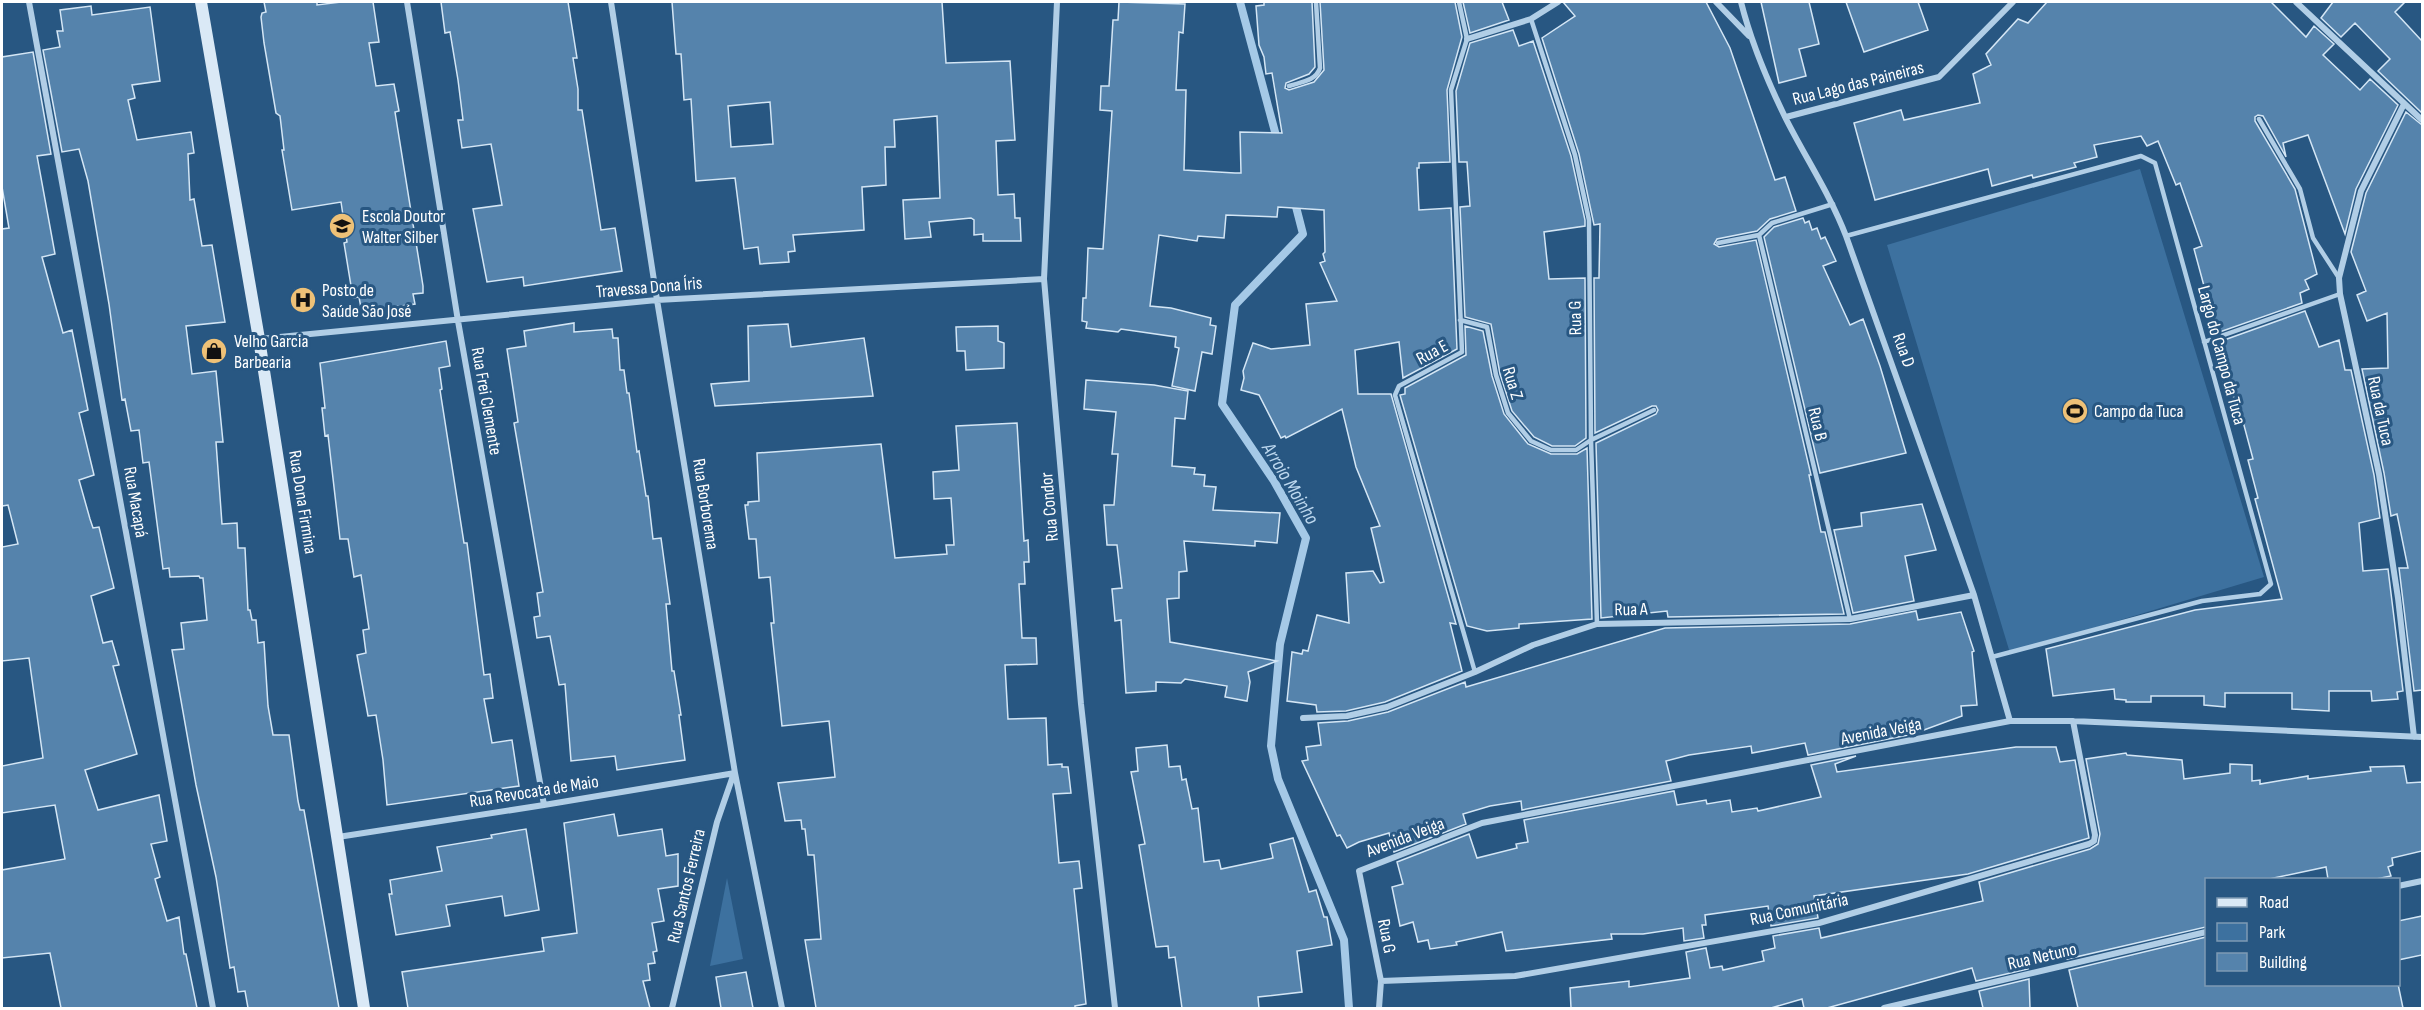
<svg xmlns="http://www.w3.org/2000/svg" width="2424" height="1010" font-family="'Sofia Sans Condensed',sans-serif">
	<rect width="100%" height="100%" fill="#285782"/>
	<!-- green -->
	<path fill="#3d719f" d="M2140,169L2264,577L2010,653L1887,245Z
		M727,878L743,959L710,966Z"/>
	<g fill="none" stroke-linecap="round" stroke-linejoin="round">
		<!-- stream -->
		<path stroke="#a5c9e7" stroke-width="8" d="M1240,2L1278,143
			M1294,199L1303,234L1235,305L1222,404L1274,481L1306,538L1280,644L1271,746L1278,779L1344,940L1349,1008"/>
	</g>
	<!-- building -->
	<path fill="#5583ac" stroke="#d4e6f5" stroke-width="1.5" fill-rule="evenodd" d="M264,2H317V5L341,2H373L379,42L369,43L376,86L394,84L399,111L395,112L423,286V293L413,294L415,304L365,311V308H361L359,297L353,298L344,243L347,242L341,202L292,210L282,150H284L280,116L276,113L264,43L261,17L262,13L266,12Z
		M441,2H568L577,58H573L578,89V110H582L601,230L615,228L622,271L524,286L523,277L487,282L473,209L502,205L491,144L462,148L458,120H463L458,80L450,32L445,33Z
		M672,2H942L946,63L1010,61L1015,140L996,141L998,195L1014,194L1015,218H1020L1021,241H983V234L974,235V220L971,218L929,222L931,237L905,239L903,200L940,198L937,116L894,120L895,147H885L886,185L862,187L864,230L793,235L795,251L788,252L789,262L760,264L758,247L744,249L735,178L696,181L691,99L684,100L681,54H676ZM770,102L773,144L731,147L728,106Z
		M1119,2L1185,4L1183,33L1179,32L1176,90H1186L1184,170L1235,173H1241L1240,132L1282,133L1272,73L1266,74L1264,57L1259,45L1256,6L1264,5V2H1312L1315,67L1309,74L1286,83L1285,88L1289,90L1314,82L1324,70L1320,2H1455L1462,37L1447,90L1450,162L1419,163V168H1417L1419,210L1451,208L1457,349L1403,378L1399,342L1355,350L1358,394H1391L1456,624L1450,623L1462,671L1385,702L1346,711L1317,712L1316,705L1287,701L1292,652L1302,654L1303,650L1308,651L1317,615L1349,623L1346,573L1373,571L1380,583L1384,582L1371,528L1380,526L1356,467L1342,409L1286,438L1285,436L1281,438L1259,395L1241,390L1244,378L1243,371L1253,343L1271,349L1310,345L1306,304L1337,301L1320,263L1325,261L1323,254L1325,252L1324,210L1278,207L1277,217L1226,215L1224,238L1198,236L1197,241L1159,235L1150,306L1171,308L1211,318L1210,325L1216,326L1212,354L1202,352L1195,391L1172,386L1179,348L1175,347L1176,337L1121,329L1118,332L1086,328L1087,322L1082,321L1083,298H1086L1088,248L1103,249L1112,111L1100,110L1101,86H1109L1113,20H1118Z
		M1463,2H1502L1509,20L1470,33Z
		M1563,2H1706L1730,48L1775,180L1785,177L1796,211L1770,219L1757,231L1717,239L1714,244L1719,247L1756,240L1811,475H1809L1821,532H1825L1844,614L1668,617L1667,611L1601,618L1596,443L1656,414L1658,410L1656,406H1652L1595,433L1594,278H1599L1600,224L1594,225L1579,154L1542,38L1575,16Z
		M1761,2H1809L1819,44L1799,49L1806,76L1779,83Z
		M1846,2H1918L1928,30L1864,52Z
		M2047,2H2271L2306,37L2314,26L2334,44L2323,55L2360,90L2370,79L2398,105L2356,189L2345,234L2308,135L2283,143L2286,157L2263,116L2258,115L2255,117V121L2295,189L2317,274L2305,280L2309,289L2300,293L2302,303L2211,335L2207,323L2210,322L2203,298L2207,297L2194,249L2202,246L2180,183L2176,185L2158,141L2147,146L2141,136L2094,145L2097,157L2074,163L2076,167L2033,178L2032,175L1992,186L1988,169L1875,200L1854,123L1901,110L1904,120L1980,103L1973,74L1991,65L1986,54L2018,19L2028,23Z
		M2333,2H2405L2395,12L2422,41V113L2378,71L2390,59L2355,23L2341,37L2321,18Z
		M91,6L92,15L150,7L160,81L132,85L135,98L128,100L137,140L191,132L194,153L188,154L190,200L194,199L202,246L212,245L225,322L186,326L192,374L216,371L223,442H216L222,524L237,523L238,548H245L248,610H250L252,620H256L258,643L264,642L268,706L273,735H289L298,801L300,810H304L339,1008H248L245,991L238,992L234,967L230,968L216,877L196,785L172,650L184,649L181,623L207,620L203,578H200L199,576L170,577L169,568L163,569L149,462L143,463L139,430L131,431L125,399L122,400L109,304L88,181L79,149L62,152L43,50L60,47L57,31H63L60,10Z
		M1513,30L1519,46L1533,41L1571,156L1585,220V226L1544,232L1549,279L1585,278L1586,438L1575,446H1552L1534,437L1512,411L1500,374L1491,324L1465,317L1460,207L1470,206L1467,162H1459L1456,91L1470,43Z
		M33,52L51,154L37,156L55,254L42,257L63,333L72,330L88,410L79,413L94,475L79,480L90,519L93,528L99,527L114,588L91,596L103,643L112,641L119,665L113,666L137,754L85,770L98,810L159,795L167,841L151,844L160,877L155,879L167,921L179,917L184,954H186L197,1008H61L50,953L2,958V870L65,859L55,805L2,813V766L43,758L29,658L2,661V547L18,544L8,505L2,506V229L9,228L2,187V57Z
		M2406,112L2422,125V690L2414,691L2399,568H2408L2397,514L2391,516L2384,473L2362,369L2388,368L2387,313L2367,321L2357,295L2366,291L2351,252L2366,193Z
		M1803,218L1805,223L1809,221L1812,230L1817,228L1821,239L1825,237L1836,261L1823,266L1850,325L1863,319L1880,366L1906,453L1820,473L1764,237L1774,227Z
		M2305,311L2319,347L2339,340L2345,370H2351L2374,475L2380,518L2359,523L2363,571L2388,569L2403,691L2397,692L2398,699L2372,701L2371,691H2329V711L2292,709V693H2225V707L2204,705V696H2151V702H2126V700L2115,699L2114,689L2053,696L2046,649L2195,610L2282,599L2255,499L2258,498L2248,460L2253,459L2241,414L2239,415L2228,379L2223,381L2213,344Z
		M574,323V332L612,329L613,338H618L620,370H624L627,393H629L637,452L639,451L646,496H648L653,539L661,538L670,604H666L672,671H674L681,715H679L685,760L617,770L615,756L571,761L565,684L559,685L550,636L537,638L534,617L540,616L537,593L543,592L514,423L518,422L507,349L526,346L524,331Z
		M788,324L791,347L864,338L873,396L715,406L711,384L749,381L748,326Z
		M998,326V341L1004,343V368L966,370L965,351H957L956,327Z
		M1465,326L1483,331L1492,376L1504,414L1528,444L1551,454H1577L1587,448L1592,619L1519,624V628L1487,631L1467,626L1400,395L1405,394V388L1466,355Z
		M446,341L450,366L439,368L442,389L440,390L464,543H467L484,675L490,674L493,698L484,699L492,743L512,740L519,786L387,805L383,760L376,715L368,716L357,655L366,653L363,630L369,629L361,575L354,577L348,539H340L328,435L325,436L322,408H325L320,363Z
		M1086,380L1154,385L1188,391L1185,419L1175,418L1172,466L1195,468L1194,474L1205,475L1204,486L1216,487L1213,510L1280,513L1277,543L1255,541V546L1184,541L1187,571L1179,572V598L1167,599L1170,642L1277,661L1248,672L1250,682L1247,701L1225,697L1227,686L1185,679L1181,683L1156,682V691L1126,693L1121,620L1115,621L1112,589L1122,588L1117,545H1107L1104,505H1114L1118,454H1112L1116,412L1084,409Z
		M1017,423L1024,541L1028,540L1029,562H1024L1025,584H1019L1022,638H1036L1037,664L1005,665L1008,719L1046,718L1048,765L1062,764V767H1068L1071,793L1053,794L1059,863L1079,861L1082,888L1074,889L1086,1004L1075,1006V1008H816L805,940L821,939L814,855H808L805,829H802L801,820L785,821L778,783L835,777L829,721L782,726L771,623H774L770,577L759,578L756,539H749L745,505H748V502L759,501L757,453L881,444L895,558L947,554L946,545H954L951,498L934,499L933,472L959,470L956,426Z
		M1922,504L1936,550L1905,556L1914,601L1853,613L1834,530L1862,526L1861,513Z
		M1916,611L1918,620L1961,612L1974,651L1972,652L1977,705L1961,706L1962,716L1913,734L1808,755L1805,743L1752,753L1751,746L1689,755L1666,761L1671,781L1522,810L1521,801L1490,806L1463,814L1466,824L1394,852L1389,833L1359,842L1347,848L1340,835L1337,836L1302,761L1308,760L1306,747L1321,745L1318,723L1348,721L1388,712L1465,682L1466,687L1665,628L1850,624Z
		M1167,745L1169,767L1180,766L1182,780L1186,779L1192,809L1198,808L1204,862L1219,860L1221,869L1273,858L1270,844L1293,838L1309,892L1316,890L1324,917H1327L1332,945L1297,951L1302,992L1258,997L1259,1008H1182L1175,957L1169,958L1168,946L1156,947L1139,845L1145,844L1131,772L1138,771L1136,748Z
		M2016,747H2056L2060,762L2075,760L2089,838L1968,874L1814,896L1818,918L1771,926L1768,906L1705,915L1706,925H1702L1704,938L1684,941L1683,928L1643,934H1611L1612,939L1506,951L1502,932L1456,942L1457,945L1430,949L1428,940L1418,942L1413,922L1400,926L1392,887L1403,884L1397,862L1469,834L1477,858L1517,848L1516,844L1528,842L1524,820L1674,791L1677,805L1706,800L1707,804L1730,800L1732,812L1757,808L1758,811L1821,797L1811,765L1856,756L1835,764L1837,772Z
		M2126,753L2127,755L2182,760L2184,779L2230,773V764L2252,765V781L2260,780V784L2308,776V779L2371,771L2370,767L2404,766L2407,783L2422,782V851L2392,858L2393,865L2388,867L2391,876L2376,879H2328L2326,867L2269,879H2206V927L2067,959L2066,956L2028,964V969L1976,981L1972,968L1827,1008H1804L1802,999L1771,1008H1571L1570,988L1629,981V987L1690,978L1686,952L1706,948L1710,968L1722,966L1723,970L1764,961L1762,951L1775,948L1773,936L1819,928L1821,938L1983,901L1979,882L2090,849L2098,844L2100,834L2086,759Z
		M614,814L618,836L662,829L666,856L678,854V886L658,889L664,921L652,923L657,951L653,952L655,963L648,964L650,980L643,981L650,1008H408L402,972L544,951L542,938L577,933L564,823Z
		M526,829L539,910L505,916L502,896L446,905L450,926L396,935L389,894H392L390,880L442,871L437,847L492,838L491,835Z
		M2422,916V955L2398,960V921Z
		M2206,937V984H2398L2403,1008H2078L2069,970Z
		M746,972L753,1008H721L716,977Z
		M2029,979L2030,1008H1983L1979,991Z"/>
	<g fill="none" stroke-linecap="round" stroke-linejoin="round">
		<!-- lane -->
		<path stroke="#b1cee6" stroke-width="4.5" d="M1459,2L1467,39L1451,90L1462,352L1399,386L1395,395L1475,672
			M1531,19L1575,155L1589,220L1591,440L1597,624
			M1289,86C1301,82 1316,81 1320,68L1316,2
			M2259,119L2300,189L2313,238L2339,278
			M1759,235L1850,619
			M1846,236L2141,156L2155,163L2271,584L2260,594L2202,601L1992,657
			M1718,243L1759,235L1772,223L1833,204
			M1460,320L1487,327L1496,375L1508,413L1531,441L1551,450H1576L1591,440L1654,410
			M2204,342L2340,294"/>
		<!-- street -->
		<path stroke="#b1cee6" stroke-width="6" d="M29,2L213,1008
			M407,2L458,321L544,805
			M611,2L657,300L735,773L782,1008
			M1057,2L1044,279L1081,704L1115,1008
			M1716,2L1749,36
			M1741,2C1751,42 1767,80 1785,117C1805,157 1830,194 1846,236L1974,595L2010,721
			M2296,2L2422,120
			M1467,39L1531,19L1558,2
			M2404,104L2361,191L2339,278L2340,294L2379,474L2398,598L2414,737
			M1786,117L1939,77L2013,2
			M259,339L657,300L1044,279
			M1303,718L1347,716L1387,707L1475,672L1533,645L1597,624L1850,619L1974,595
			M338,837L544,805L735,773
			M2398,886L2422,881
			M1381,981L1515,976L1819,923L2089,844L2094,841L2095,835L2073,721
			M672,1008L717,822L734,773
			M1379,1008L1381,981L1359,871L1482,823L2010,721H2073L2422,737
			M1884,1008L2206,932"/>
		<!-- secondary -->
		<path stroke="#dae9f6" stroke-width="12" d="M201,2L259,339L364,1008"/>
	</g>
	<!-- icons -->
	<defs>
		<g id="school-disc" transform="scale(1.35)"><circle r="9.5" fill="#eec177" stroke="#285782"/><path d="M0-5L7-2L0 1L-7-2ZM-4 1L0 2.5L4 1V4Q0 6-4 4Z" fill="#111"/></g>
		<g id="hospital-disc" transform="scale(1.35)"><circle r="9.5" fill="#eec177" stroke="#285782"/><path d="M-5-5h3v3.5h4V-5h3V5h-3V1.5h-4V5h-3Z" fill="#111"/></g>
		<g id="shop-disc" transform="scale(1.35)"><circle r="9.5" fill="#eec177" stroke="#285782"/><path d="M-5-2.5h2.3a2.7 3.5 0 0 1 5.4 0H5L5.5 6h-11ZM-1.5-2.5h3a1.5 2.3 0 0 0-3 0Z" fill="#111"/></g>
		<g id="stadium-disc" transform="scale(1.35)"><circle r="9.5" fill="#eec177" stroke="#285782"/><path d="M0-5a6.5 5 0 1 0 0 10a6.5 5 0 1 0 0-10ZM-3.5-1.8h7v3.6h-7Z" fill="#111"/></g>
	</defs>
	<g fill-rule="evenodd">
		<use href="#school-disc" x="342" y="226"/>
		<use href="#hospital-disc" x="303" y="300"/>
		<use href="#shop-disc" x="214" y="351"/>
		<use href="#stadium-disc" x="2075" y="411"/>
	</g>
	<g text-anchor="middle" stroke-width="6" stroke-linejoin="round" paint-order="stroke">
		<!-- street labels -->
		<g font-size="18" fill="#fff" stroke="#285782">
			<text transform="translate(1858 83) rotate(-14)" y="6">Rua Lago das Paineiras</text>
			<text transform="translate(649 287) rotate(-5)" y="6">Travessa Dona Íris</text>
			<text transform="translate(1575 318) rotate(-91)" y="6">Rua G</text>
			<text transform="translate(1904 350) rotate(70)" y="6">Rua D</text>
			<text transform="translate(1432 352) rotate(-28)" y="6">Rua E</text>
			<text transform="translate(2222 355) rotate(75)" y="6">Largo do Campo da Tuca</text>
			<text transform="translate(1513 383) rotate(73)" y="6">Rua Z</text>
			<text transform="translate(487 401) rotate(80)" y="6">Rua Frei Clemente</text>
			<text transform="translate(2381 411) rotate(78)" y="6">Rua da Tuca</text>
			<text transform="translate(1818 424) rotate(77)" y="6">Rua B</text>
			<text transform="translate(136 502) rotate(80)" y="6">Rua Macapá</text>
			<text transform="translate(303 502) rotate(81)" y="6">Rua Dona Firmina</text>
			<text transform="translate(706 504) rotate(81)" y="6">Rua Borborema</text>
			<text transform="translate(1049 507) rotate(-95)" y="6">Rua Condor</text>
			<text transform="translate(1631 609) rotate(-1)" y="6">Rua A</text>
			<text transform="translate(1881 731) rotate(-11)" y="6">Avenida Veiga</text>
			<text transform="translate(534 791) rotate(-9)" y="6">Rua Revocata de Maio</text>
			<text transform="translate(1405 837) rotate(-21)" y="6">Avenida Veiga</text>
			<text transform="translate(686 886) rotate(-77)" y="6">Rua Santos Ferreira</text>
			<text transform="translate(1799 909) rotate(-12)" y="6">Rua Comunitária</text>
			<text transform="translate(1387 936) rotate(79)" y="6">Rua G</text>
			<text transform="translate(2042 956) rotate(-13)" y="6">Rua Netuno</text>
		</g>
		<!-- poi labels -->
		<g font-size="18" fill="#fff" stroke="#285782" text-anchor="start">
			<text x="362" y="222">Escola Doutor<tspan x="362" dy="21">Walter Silber</tspan></text>
			<text x="322" y="296">Posto de<tspan x="322" dy="21">Saúde São José</tspan></text>
			<text x="234" y="347">Velho Garcia<tspan x="234" dy="21">Barbearia</tspan></text>
			<text x="2094" y="417">Campo da Tuca</text>
		</g>
		<!-- water labels -->
		<g font-size="20" font-style="italic" fill="#bcd7ee" stroke="#285782">
			<text transform="translate(1291 483) rotate(59)" y="7">Arroio Moinho</text>
		</g>
	</g>
	<!-- border -->
	<rect width="2424" height="1010" fill="none" stroke="#ffffff" stroke-width="6"/>
	<!-- legend -->
	<rect x="2205" y="878" width="195" height="108" fill="#285782" stroke="#7e9ab4" stroke-width="1.5"/>
	<rect x="2217" y="898" width="30" height="9" fill="#dae9f6" stroke="#7e9ab4" stroke-width="1.5"/>
	<text x="2259" y="908" font-size="18" fill="#ffffff">Road</text>
	<rect x="2217" y="923" width="30" height="18" fill="#3d719f" stroke="#7e9ab4" stroke-width="1.5"/>
	<text x="2259" y="938" font-size="18" fill="#ffffff">Park</text>
	<rect x="2217" y="953" width="30" height="18" fill="#5583ac" stroke="#7e9ab4" stroke-width="1.5"/>
	<text x="2259" y="968" font-size="18" fill="#ffffff">Building</text>
</svg>
